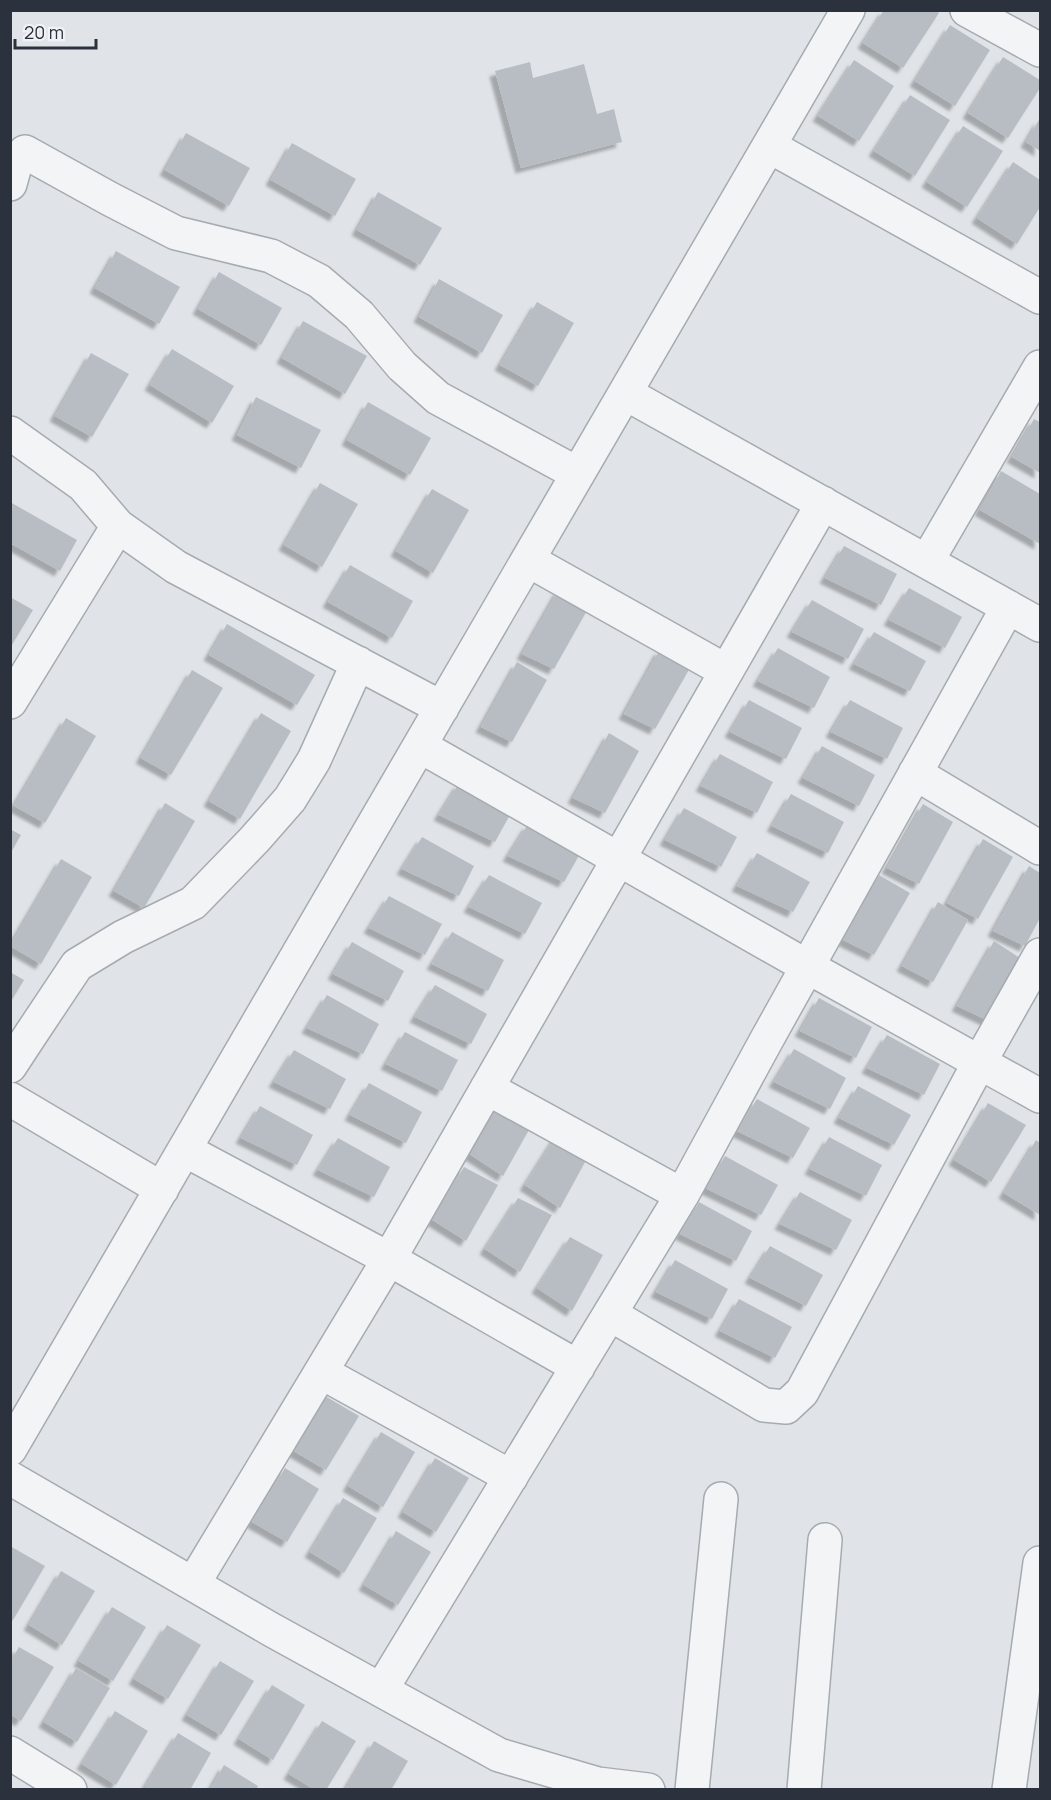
<svg xmlns="http://www.w3.org/2000/svg" width="1051" height="1800" font-family="Manrope,sans-serif">
	<defs>
		<filter id="shadow"><feDropShadow dx="-5.5" dy="5.5" stdDeviation="1.5" flood-color="#0004"/></filter>
	</defs>
	<rect width="100%" height="100%" fill="#e0e4e8"/>
	<!-- building -->
	<path fill="#b8bdc4" filter="url(#shadow)" d="M884,10H935L939,13L903,68L863,43Z
		M950,25L990,50L955,106L915,81Z
		M1003,57L1040,80V88L1008,138L968,113Z
		M854,60L894,86L859,141L818,116Z
		M530,62L533,78L584,64L597,114L614,109L622,142L521,168L495,71Z
		M910,95L950,120L915,176L874,151Z
		M1040,118V151L1026,142Z
		M963,126L1003,151L967,207L927,182Z
		M186,133L250,168L229,206L165,170Z
		M292,143L356,179L335,216L271,180Z
		M1013,162L1040,180V207L1017,244L977,218Z
		M378,192L442,228L420,265L357,230Z
		M116,251L180,287L159,324L95,288Z
		M219,272L282,308L261,345L198,309Z
		M439,279L503,315L482,353L419,317Z
		M537,302L574,323L538,386L500,365Z
		M303,321L367,356L345,394L282,358Z
		M172,349L234,386L212,423L150,385Z
		M91,353L129,374L92,437L55,416Z
		M256,397L321,430L301,468L237,435Z
		M368,402L431,438L410,475L347,440Z
		M1034,419L1040,422V473L1012,457Z
		M1001,471L1040,494V544L980,510Z
		M320,483L358,504L322,567L284,545Z
		M432,489L469,510L433,573L396,551Z
		M10,502L77,540L60,571L10,543Z
		M844,546L897,574L881,605L825,578Z
		M350,565L413,601L392,638L328,602Z
		M909,588L962,617L945,648L889,620Z
		M559,589L589,607L554,669L522,654Z
		M10,597L33,610L10,648Z
		M812,600L864,629L848,659L792,632Z
		M227,624L315,675L297,705L209,655Z
		M874,632L926,661L910,691L854,664Z
		M778,648L830,677L814,708L758,681Z
		M660,649L690,668L655,729L624,714Z
		M517,662L547,680L512,742L481,727Z
		M192,670L223,688L171,775L141,758Z
		M749,700L802,728L786,759L730,732Z
		M850,700L903,728L887,759L831,732Z
		M261,713L291,731L240,819L209,801Z
		M66,718L96,736L45,823L14,806Z
		M609,733L639,751L605,813L573,798Z
		M822,746L875,775L859,806L803,778Z
		M720,754L773,782L757,813L701,786Z
		M459,783L512,811L495,842L439,815Z
		M791,794L844,822L828,853L772,826Z
		M165,803L195,821L144,908L114,891Z
		M923,804L953,822L919,884L887,868Z
		M684,808L737,837L721,867L665,840Z
		M528,824L581,852L564,882L508,856Z
		M10,829L21,835L10,854Z
		M422,837L474,866L459,896L402,869Z
		M983,839L1013,857L978,919L947,903Z
		M757,853L810,882L793,912L737,886Z
		M61,859L92,877L41,964L10,946Z
		M1029,866L1040,873V918L1025,946L993,931Z
		M489,875L542,903L525,934L469,907Z
		M879,875L910,893L874,955L843,940Z
		M389,896L442,924L425,955L369,928Z
		M938,902L968,920L933,982L902,966Z
		M452,932L504,960L488,991L432,964Z
		M994,941L1023,960L989,1021L957,1006Z
		M352,942L404,971L388,1001L333,974Z
		M10,972L24,980L10,1003Z
		M435,985L487,1014L471,1044L415,1017Z
		M327,995L379,1024L363,1054L307,1028Z
		M819,998L872,1027L856,1058L800,1031Z
		M405,1032L458,1060L442,1091L386,1064Z
		M887,1035L940,1064L924,1095L867,1068Z
		M794,1049L846,1078L830,1109L774,1082Z
		M294,1050L346,1079L330,1109L274,1082Z
		M369,1083L422,1112L406,1143L350,1115Z
		M858,1086L911,1115L894,1145L839,1118Z
		M757,1099L810,1128L793,1158L737,1131Z
		M501,1102L535,1119L503,1176L468,1153Z
		M988,1103L1026,1125L991,1182L954,1160Z
		M260,1106L313,1135L297,1165L241,1138Z
		M558,1133L591,1151L560,1208L525,1185Z
		M829,1137L882,1165L866,1196L810,1169Z
		M338,1138L390,1167L374,1197L318,1170Z
		M1036,1140L1040,1143V1215L1004,1193Z
		M725,1156L778,1185L761,1215L705,1188Z
		M464,1167L498,1185L466,1241L431,1219Z
		M800,1192L852,1220L836,1250L780,1224Z
		M518,1198L552,1215L520,1272L485,1249Z
		M699,1202L752,1231L736,1261L680,1234Z
		M570,1237L603,1255L572,1311L537,1288Z
		M770,1246L823,1275L806,1306L750,1278Z
		M675,1260L728,1289L712,1319L656,1292Z
		M739,1299L792,1327L775,1358L720,1331Z
		M325,1396L359,1416L326,1470L292,1450Z
		M381,1432L415,1452L383,1507L348,1486Z
		M435,1458L469,1478L436,1532L403,1512Z
		M285,1468L319,1489L287,1542L252,1522Z
		M343,1498L377,1518L344,1573L310,1552Z
		M396,1531L431,1552L398,1605L364,1585Z
		M10,1546L45,1566L13,1620L10,1619Z
		M61,1571L95,1591L62,1645L29,1625Z
		M112,1607L146,1627L113,1681L79,1661Z
		M167,1625L201,1645L168,1699L134,1679Z
		M19,1647L54,1667L21,1721L10,1714V1662Z
		M220,1661L254,1681L221,1735L187,1715Z
		M76,1668L110,1688L77,1742L44,1722Z
		M272,1685L305,1705L273,1760L239,1739Z
		M115,1711L148,1731L116,1785L82,1764Z
		M322,1721L356,1741L326,1790H315L289,1774Z
		M178,1733L211,1753L190,1790H149L145,1787Z
		M374,1741L408,1761L391,1790H345Z
		M224,1765L258,1786L256,1790H210Z"/>
	<g fill="none" stroke-linecap="round" stroke-linejoin="round">
		<!-- minor casing -->
		<g stroke="#a6abb1" stroke-width="36">
			<path id="minor" d="M967,10L1040,50
				M769,146L1040,297
				M10,184L16,162L25,152L110,199L176,233L271,256L319,281L359,315L402,366L438,398L578,474
				M625,393L1040,625
				M10,433L83,485L118,526L176,567L442,708
				M528,560L726,671
				M927,561L1040,367
				M10,702L118,526
				M420,746L808,967L1040,1096
				M915,773L1040,848
				M10,1066L31,1034L77,965L123,937L193,903L254,840L290,799L314,760L358,663
				M487,1088L682,1195L767,1039L1008,607
				M10,1099L162,1189
				M185,1150L389,1259L193,1584
				M610,1314L764,1405L786,1407L802,1392L979,1063L1040,955
				M578,1367L389,1259L823,503
				M321,1372L511,1477
				M10,1449L848,10
				M10,1478L272,1630L499,1755L598,1784L648,1790
				M381,1690L682,1195
				M10,1753L70,1790
				M692,1790L721,1499
				M804,1790L825,1540
				M1009,1790L1040,1563"/>
		</g>
		<!-- minor -->
		<use href="#minor" stroke="#f3f4f6" stroke-width="33"/>
	</g>
	<!-- border -->
	<rect width="1051" height="1800" fill="none" stroke="#2b323d" stroke-width="24"/>
	<!-- scale -->
	<path d="M15 39v9h81v-9" fill="none" stroke="#2b323d" stroke-width="3"/>
	<text x="24" y="39" font-size="18" fill="#2b323d" stroke="#f0f2f5" stroke-width="4.5" paint-order="stroke">20 m</text>
</svg>
